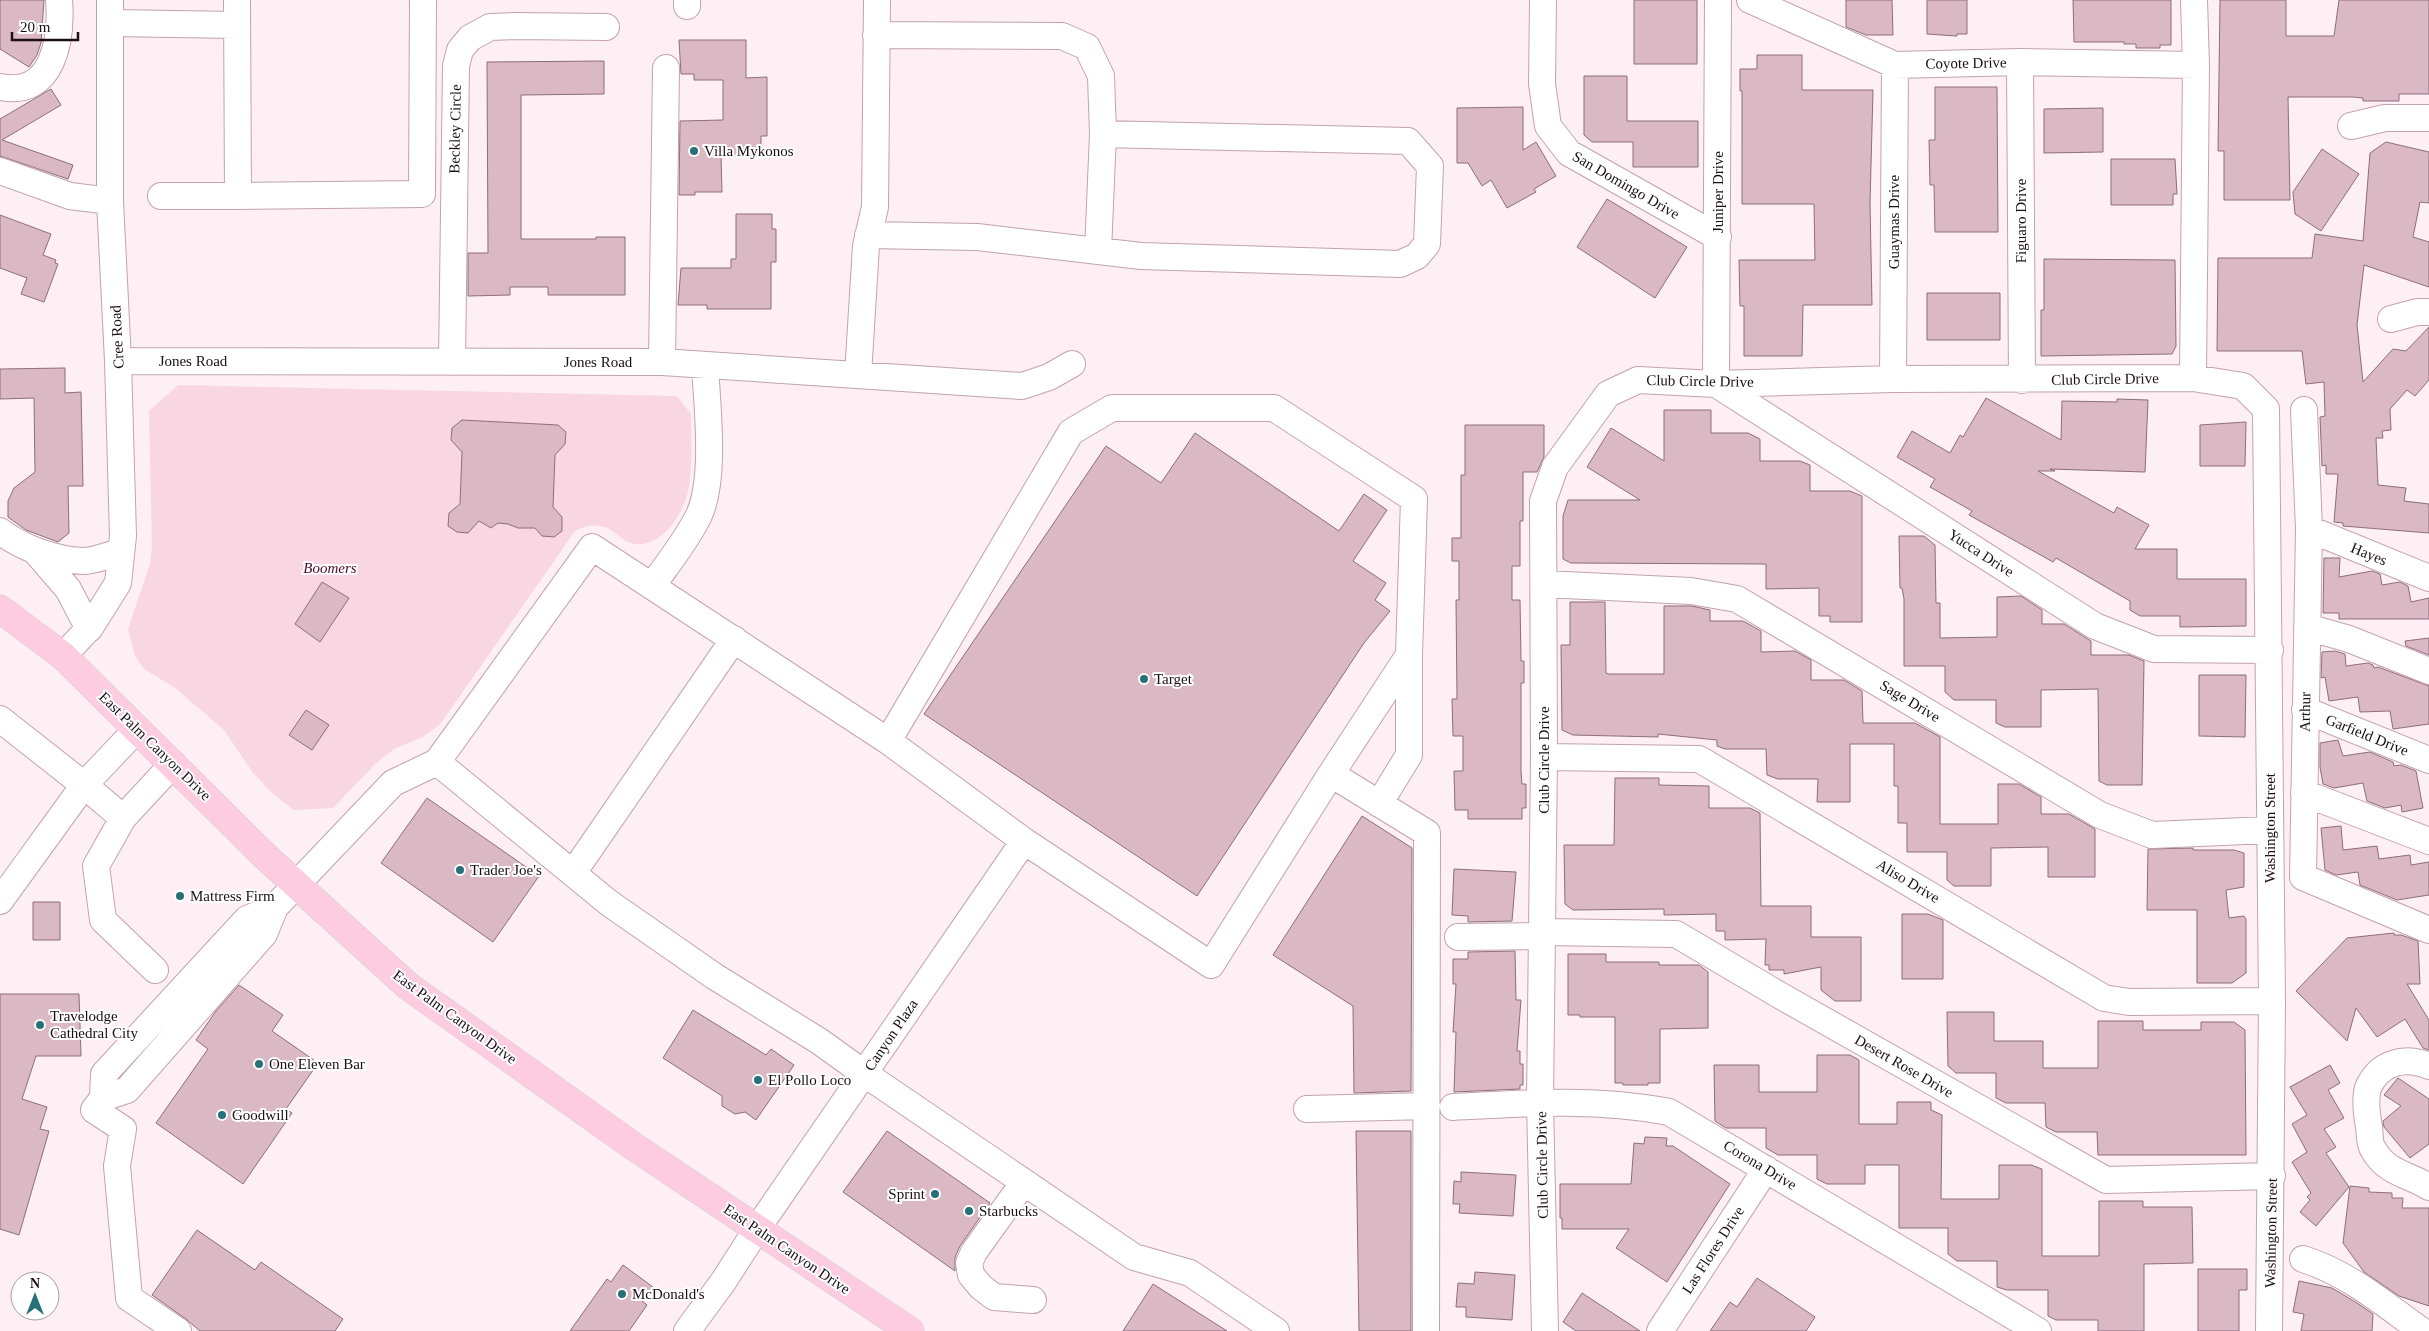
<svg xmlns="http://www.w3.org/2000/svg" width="2429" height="1331" font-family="Georgia,serif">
	<rect width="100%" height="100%" fill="#fdeff4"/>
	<!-- green -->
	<path fill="#f8d7e3" d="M178,385L677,396L691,414C691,439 693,467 688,492C682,516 659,551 631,543C624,541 620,537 615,533C602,523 588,524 575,531L441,723L423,737L394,749L376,763L333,808L294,810L274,795L253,773L224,730L175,688L144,669L135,656L128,629L150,564L152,547L149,411Z"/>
	<!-- building -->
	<path fill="#dab8c4" stroke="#8d6e7a" d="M0,0H44L41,43L37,55L29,67L0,49Z
		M1634,0H1697V64H1634Z
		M1846,0H1892L1893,35H1866L1846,27Z
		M1927,0H1967V34H1957V36L1927,34Z
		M2073,0H2171V45H2160V48H2136V44H2124V42H2074Z
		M2220,0H2286V36H2334L2339,0H2429V94H2399V101H2363V98L2353,97H2288L2290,200H2224V151H2218Z
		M679,40H746V78L767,77V136H761V156H721L722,192H695V195H679L680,121L723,120V80H694V74H681Z
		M1757,55H1802V90H1873L1870,203L1872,305H1803L1802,356H1744V306H1740L1739,260H1815L1814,204H1742V91H1740V69H1757Z
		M604,61V94L521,95V239H596V237H625V295H548V287H510V295L468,296V253H488L487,62Z
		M1584,76H1627V121H1698V167H1633V142H1592L1584,135Z
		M1935,87H1997L1998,232H1935L1934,185H1930L1929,140H1935Z
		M51,89L61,105L2,140L73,165L68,179L0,156V119Z
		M1523,107V150L1536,142L1556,176L1534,189L1536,192L1507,208L1491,180L1482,186L1468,163H1457V108Z
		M2103,108V152L2044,153V109Z
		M2386,142L2429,152V203L2420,202L2413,237L2429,242V287L2364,265L2357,325L2363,382L2393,349L2406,351L2429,327V380L2415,396L2407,390L2390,409L2391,430L2382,431L2383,438H2376L2378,485L2406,488L2404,501L2429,504V533L2343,526V523L2334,522L2338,474H2326V465L2322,466L2320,417L2325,416L2324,382L2306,384L2302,351H2217L2218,258H2312L2315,234L2363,241L2370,153Z
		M2322,149L2359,174L2321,231L2295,214L2293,192Z
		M2111,159H2175L2177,194H2173V205H2111Z
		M1607,199L1687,247L1655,298L1577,247Z
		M736,214H772V229H776V262H771V309H707V305H678L681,268H731V259H736Z
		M0,215L51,234L43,255L56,260L55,263L58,264L44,302L21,294L27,278L0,268Z
		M2044,259L2175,260L2176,346L2172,354L2041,356V310H2044Z
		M1927,293H2000V340H1927Z
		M65,368V393L81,392L83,486H68L69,533L58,542L26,530L8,517V501L14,488L35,472L34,398L0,399V369Z
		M1986,398L2061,440L2062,401L2117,402V399L2148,400L2145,472L2050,469L2055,471H2038L2114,513L2117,507L2149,525L2135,549H2177V579H2246V626L2180,627V616H2140L2130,610V601L2056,558L2053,562L1969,515L1972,511L1930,487L1935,479L1897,457L1912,431L1950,453L1960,435L1963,437Z
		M1664,410H1711V433H1748L1760,439V461H1800L1810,465V491H1850L1862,496V622H1830V616H1819V588L1766,589V564L1571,563L1563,559V516L1568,500H1640L1587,467L1611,428L1664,461Z
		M462,420L558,425L566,432L565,444L555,455L553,507L562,517V531L554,537L542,536L535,528H518L508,524L498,523L491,528L479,521L468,533L457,532L448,526L449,513L460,504L462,452L451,440L452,428Z
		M2246,422L2245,466H2200V425Z
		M1465,425H1544V457L1537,472H1523V521H1520V566H1512V600H1520L1521,661H1524V683H1521V771L1522,784H1526V808H1522V819H1468V810H1455L1454,771H1463V736H1453L1452,699H1457L1456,600H1459V561H1452V538H1461V475H1465Z
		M1195,433L1339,531L1364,494L1387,510L1353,561L1386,583L1375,600L1390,611L1364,643L1197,896L924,714L1106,446L1161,483Z
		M1899,536H1924L1935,545L1936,603H1940V638L1997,637V597L2021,596L2042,610V624H2064L2091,641V655H2129L2144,661L2142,785H2107L2099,781L2098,689L2041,690V727H2005L1996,723V700H1954L1945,692V666H1904V599L1902,588H1900Z
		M2324,558H2340L2339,577L2372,571L2380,574L2382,585L2400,582L2408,586L2411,602L2429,598V619H2339V613H2323Z
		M322,582L349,598L320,642L295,624Z
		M1570,602H1605L1606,673L1609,674H1664V606H1692L1710,610V621H1743L1754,627L1761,631V652L1795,651L1811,660V680H1844L1862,691L1863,723H1915L1940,737V824H1998V784H2019L2041,797V814H2069L2095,829V877H2048V847L1991,848V886H1954L1947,880V852H1907V823H1898V786H1894V744H1850V802H1817L1818,779H1778L1767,775L1766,749H1725L1717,746V740L1658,734V737L1573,735L1562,730L1561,645H1570Z
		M2429,638V655L2406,646L2405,641Z
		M2335,651L2345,654L2346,666L2368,663L2373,665L2374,668L2378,667L2429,686V724L2393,729L2390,711L2360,712L2358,697L2329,701L2325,677L2321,678L2322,652Z
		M2199,675H2246L2245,737L2199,736Z
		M306,710L329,725L312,750L289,735Z
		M2338,740L2343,756L2370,752L2393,762L2394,766L2401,765L2416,771L2423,808L2402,812L2401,805L2385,808L2367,801L2363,783L2334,788L2323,784L2320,767V743Z
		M1615,778H1659V785L1709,786V808H1750L1760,813L1761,906H1811V937H1861V1001H1835L1821,990V967L1784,974V970H1769V965H1765L1766,939L1725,940V931H1716V914L1664,915V909L1573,910L1565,904L1564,845H1614Z
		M427,798L539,876L493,942L381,863Z
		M1362,816L1412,848L1411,1091L1354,1093L1353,1006L1273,955Z
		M2341,826L2343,850L2377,846L2379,859L2410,855L2411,865L2429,862V895L2397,900L2360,885L2358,872L2336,875L2325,870L2321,828Z
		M2193,848V850H2234L2244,853V887L2226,890L2229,918L2244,916L2246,919V973L2232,983H2197V910H2147L2148,849Z
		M1454,869L1516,872L1512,921L1468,922V916L1452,915Z
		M33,902H60V940H33Z
		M1902,914H1928L1943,920V979H1902Z
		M2394,933V935H2401L2418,941L2420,984H2407L2429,1020V1050L2423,1048L2405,1019L2377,1037L2356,1008L2347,1041L2296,991L2347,938Z
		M1515,951L1516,1000H1521L1517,1051H1520V1064H1523V1085H1520V1089L1454,1092L1456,1032H1453L1456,984H1453V959H1468V952Z
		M1568,954H1606V962H1659V965H1699L1708,972V1028L1660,1029V1083H1648V1085H1623V1083H1615V1017H1580V1015H1568Z
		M239,985L283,1015L272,1031L318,1063L286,1109L292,1113L243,1184L156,1123L208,1049L196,1040L216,1011Z
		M0,994H79L81,1056H36L22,1099L47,1107L40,1129L49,1131L19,1235L0,1229Z
		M693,1010L766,1055L771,1049L794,1065L756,1120L745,1112L735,1114L722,1106V1096L663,1058Z
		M1947,1012H1994V1041H2043V1068H2098V1021H2143V1030H2201V1022H2234L2245,1030L2246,1155H2098L2097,1132H2056L2046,1127L2045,1103H2006L1996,1098V1073H1956L1948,1066Z
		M1817,1055H1850L1859,1060V1124H1897V1102H1931V1110L1942,1115L1941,1199H1999V1165H2031L2042,1169V1256H2099V1201H2143V1207H2192L2193,1263L2144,1264V1331H2098V1320H2056L2048,1316V1290H2007L1997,1287V1261H1957L1948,1254V1228H1899V1165H1865V1184H1827L1817,1179V1155H1778L1766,1148V1128H1726L1715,1121L1714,1065H1759V1092H1817Z
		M2330,1065L2340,1083L2328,1090L2344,1118L2324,1129L2336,1147L2326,1153L2349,1187L2316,1226L2300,1212L2310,1200L2307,1197L2311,1193L2292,1162L2307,1152L2292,1124L2307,1115L2290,1087Z
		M2398,1078L2429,1099V1144L2410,1158L2384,1127L2383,1121L2401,1106L2384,1095Z
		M887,1131L990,1203L960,1246L955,1257V1271L843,1192Z
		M1356,1131H1411V1331H1359Z
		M1645,1137L1667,1138L1666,1146H1673L1730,1184L1667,1282L1616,1248L1629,1229H1562V1218H1560V1184H1631L1634,1143L1644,1144Z
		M1461,1172L1516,1175L1513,1216L1459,1213L1460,1204H1453L1454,1181L1461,1182Z
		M2350,1186L2369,1188V1192L2392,1193V1198H2403L2402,1208H2429V1306L2399,1296L2364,1272L2343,1243Z
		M197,1230L255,1270L261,1262L343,1319L335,1331H200L186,1319L152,1295Z
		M623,1265L653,1287L642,1301L647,1305L629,1331H570L607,1279L611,1282Z
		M2198,1269H2247V1290H2239V1331H2198Z
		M1475,1272L1515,1275L1512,1320L1466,1317V1307H1456L1458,1283L1474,1284Z
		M1757,1278L1815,1317L1806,1331H1710L1730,1302L1737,1307Z
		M2299,1281L2332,1288L2357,1303L2373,1314L2372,1331H2301L2304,1314L2293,1312Z
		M1153,1284L1227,1331H1123Z
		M1582,1293L1640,1331H1576L1563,1322Z"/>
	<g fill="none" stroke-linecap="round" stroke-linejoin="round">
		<!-- minor casing -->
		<g stroke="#c3a2ae" stroke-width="28">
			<path id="minor" d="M237,0L238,196L422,194L423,0
				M1543,0L1542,84L1548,126L1569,153L1718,237
				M1718,0L1716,384L2095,626L2154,649L2270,650
				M1750,0L1895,65L2020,62L2196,65
				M687,6V0
				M111,23L237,25
				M2020,62L2022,380
				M0,87C54,98 62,38 59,0
				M2351,126L2385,118H2429
				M0,171L70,196L110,201
				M161,196H238
				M868,235L977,237L1141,256L1400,264L1417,256L1427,244L1430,166L1408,141L1103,134L1101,76L1087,47L1062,36L876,35
				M1098,251L1103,134
				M2391,319L2417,312H2429
				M118,361L662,362L1022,386L1049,377L1072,364
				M452,362L456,66L460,50L470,38L490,27L516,26L606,27
				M662,362L666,68
				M858,375L866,246L875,207L877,0
				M2193,378L2196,65L2194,0
				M1893,379L1895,65
				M2304,410L2309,529L2303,877L2429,930
				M2309,529L2429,578
				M0,531C22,548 55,560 83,561C95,561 110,554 121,552
				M36,552L68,589L89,629
				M1544,584L1691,591L1737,599L2100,815L2152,835L2269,830
				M652,586C668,563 687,540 699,515C716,477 707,407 705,365
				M2307,627L2349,639L2429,671
				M63,656L91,626L118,583L123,536L118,361L110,201V0
				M2305,710L2429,760
				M0,719L84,785L0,901
				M1544,757L1699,759L2104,998L2129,1002L2272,1001
				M437,762L609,903L714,976L819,1041L865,1074L1134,1257L1190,1273L1276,1331
				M1331,774L1427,833L1426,1331
				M2304,793L2429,841
				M1379,804L1409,755V655
				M123,818L84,785L137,729
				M573,873L734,639
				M1542,932L1676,934L1781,996L2106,1180L2272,1176
				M1458,937L1542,936
				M155,970L103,920L96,866L123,818L173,764
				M2429,1066C2405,1056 2379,1062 2368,1088C2365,1098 2367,1116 2369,1127C2370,1133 2369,1143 2373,1149C2386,1173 2408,1174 2429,1187
				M103,1098L104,1074L247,919L275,907L393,783L437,762L592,547L888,741L1024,841L1211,965L1331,774L1409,655L1414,499L1274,408H1112L1071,432L888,741
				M1453,1107C1525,1103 1597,1098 1669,1112L2038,1331
				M1307,1109L1427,1106
				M1024,1182L974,1252L969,1263L971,1275L981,1287L994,1297L1033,1300
				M2303,1259C2348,1273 2384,1304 2422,1331
				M178,1331L129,1298L117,1166L123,1129L94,1110L103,1098L127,1090L264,934L275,907
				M687,1331L723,1282L757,1229L1024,841
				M1545,1331L1540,1102L1544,757L1543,501L1555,467L1608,394L1638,380L1716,384L1893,379L2193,378L2243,386L2266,409L2272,1001L2269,1331
				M1660,1331L1766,1169"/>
		</g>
		<!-- major casing -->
		<g stroke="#d1cfd0" stroke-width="29">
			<path id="major" d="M0,609L63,656L267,858L408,986L633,1146L910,1331"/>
		</g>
		<!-- minor -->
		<use href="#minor" stroke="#fff" stroke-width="26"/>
		<!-- major -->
		<use href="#major" stroke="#fecce0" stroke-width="28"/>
	</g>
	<!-- markers -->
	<g fill="#267077" stroke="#fff" stroke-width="2">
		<circle cx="694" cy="151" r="5"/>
		<circle cx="1144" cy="679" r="5"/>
		<circle cx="460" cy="870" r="5"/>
		<circle cx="180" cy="896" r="5"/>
		<circle cx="40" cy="1025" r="5"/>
		<circle cx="259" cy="1064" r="5"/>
		<circle cx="758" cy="1080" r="5"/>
		<circle cx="222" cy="1115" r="5"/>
		<circle cx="935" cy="1194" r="5"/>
		<circle cx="969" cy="1211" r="5"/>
		<circle cx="622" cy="1294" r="5"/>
	</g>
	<g text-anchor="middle" stroke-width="4" stroke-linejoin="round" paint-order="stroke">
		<!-- street labels -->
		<g font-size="15" fill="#1b0f14" stroke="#fff">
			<text transform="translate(1966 63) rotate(-1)" y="5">Coyote Drive</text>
			<text transform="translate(455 129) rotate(-89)" y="5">Beckley Circle</text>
			<text transform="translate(1626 185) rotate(30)" y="5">San Domingo Drive</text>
			<text transform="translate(1718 192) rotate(-90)" y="5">Juniper Drive</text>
			<text transform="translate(2021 221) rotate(-90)" y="5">Figuaro Drive</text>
			<text transform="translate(1894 222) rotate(-90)" y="5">Guaymas Drive</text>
			<text transform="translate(117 337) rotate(-93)" y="5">Cree Road</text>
			<text x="193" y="366">Jones Road</text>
			<text x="598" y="367">Jones Road</text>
			<text transform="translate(2105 379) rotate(-1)" y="5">Club Circle Drive</text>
			<text transform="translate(1700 381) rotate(1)" y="5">Club Circle Drive</text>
			<text transform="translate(1981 553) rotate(33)" y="5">Yucca Drive</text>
			<text transform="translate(2369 554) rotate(22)" y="5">Hayes</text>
			<text transform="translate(1910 701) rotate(31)" y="5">Sage Drive</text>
			<text transform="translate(2305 712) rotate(-89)" y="5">Arthur</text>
			<text transform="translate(2367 735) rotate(22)" y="5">Garfield Drive</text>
			<text transform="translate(155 746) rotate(44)" y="5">East Palm Canyon Drive</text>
			<text transform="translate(1544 760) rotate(-90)" y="5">Club Circle Drive</text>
			<text transform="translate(2270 828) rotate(-90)" y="5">Washington Street</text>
			<text transform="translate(1908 881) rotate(31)" y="5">Aliso Drive</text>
			<text transform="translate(455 1017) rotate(36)" y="5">East Palm Canyon Drive</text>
			<text transform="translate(891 1035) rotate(-56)" y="5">Canyon Plaza</text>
			<text transform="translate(1904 1066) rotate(30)" y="5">Desert Rose Drive</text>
			<text transform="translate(1542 1165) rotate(-91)" y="5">Club Circle Drive</text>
			<text transform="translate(1760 1165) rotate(31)" y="5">Corona Drive</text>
			<text transform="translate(2271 1233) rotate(-89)" y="5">Washington Street</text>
			<text transform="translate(787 1249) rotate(34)" y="5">East Palm Canyon Drive</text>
			<text transform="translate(1713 1250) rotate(-57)" y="5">Las Flores Drive</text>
		</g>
		<!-- poi labels -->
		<g font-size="15" fill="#1b0f14" stroke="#fff" text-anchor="start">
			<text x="704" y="156">Villa Mykonos</text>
			<text x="1154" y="684">Target</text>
			<text x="470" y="875">Trader Joe's</text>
			<text x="190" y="901">Mattress Firm</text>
			<text x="50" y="1021">Travelodge<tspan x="50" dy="17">Cathedral City</tspan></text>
			<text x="269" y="1069">One Eleven Bar</text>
			<text x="768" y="1085">El Pollo Loco</text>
			<text x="232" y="1120">Goodwill</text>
			<text x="925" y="1199" text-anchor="end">Sprint</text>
			<text x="979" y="1216">Starbucks</text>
			<text x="632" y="1299">McDonald's</text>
		</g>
		<!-- park labels -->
		<g font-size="15" font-style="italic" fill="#4d072c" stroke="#fff">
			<text x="330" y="573">Boomers</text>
		</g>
	</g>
	<!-- north arrow -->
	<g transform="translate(35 1296)"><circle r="24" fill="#ffffff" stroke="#a49fa1"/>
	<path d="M0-4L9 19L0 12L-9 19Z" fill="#267077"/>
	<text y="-8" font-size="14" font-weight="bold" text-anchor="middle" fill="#1b0f14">N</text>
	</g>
	<!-- scale -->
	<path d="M12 32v8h66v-8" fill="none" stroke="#1b0f14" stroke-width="2.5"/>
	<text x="20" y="32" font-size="15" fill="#1b0f14" stroke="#ffffff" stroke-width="4" paint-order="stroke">20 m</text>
</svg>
